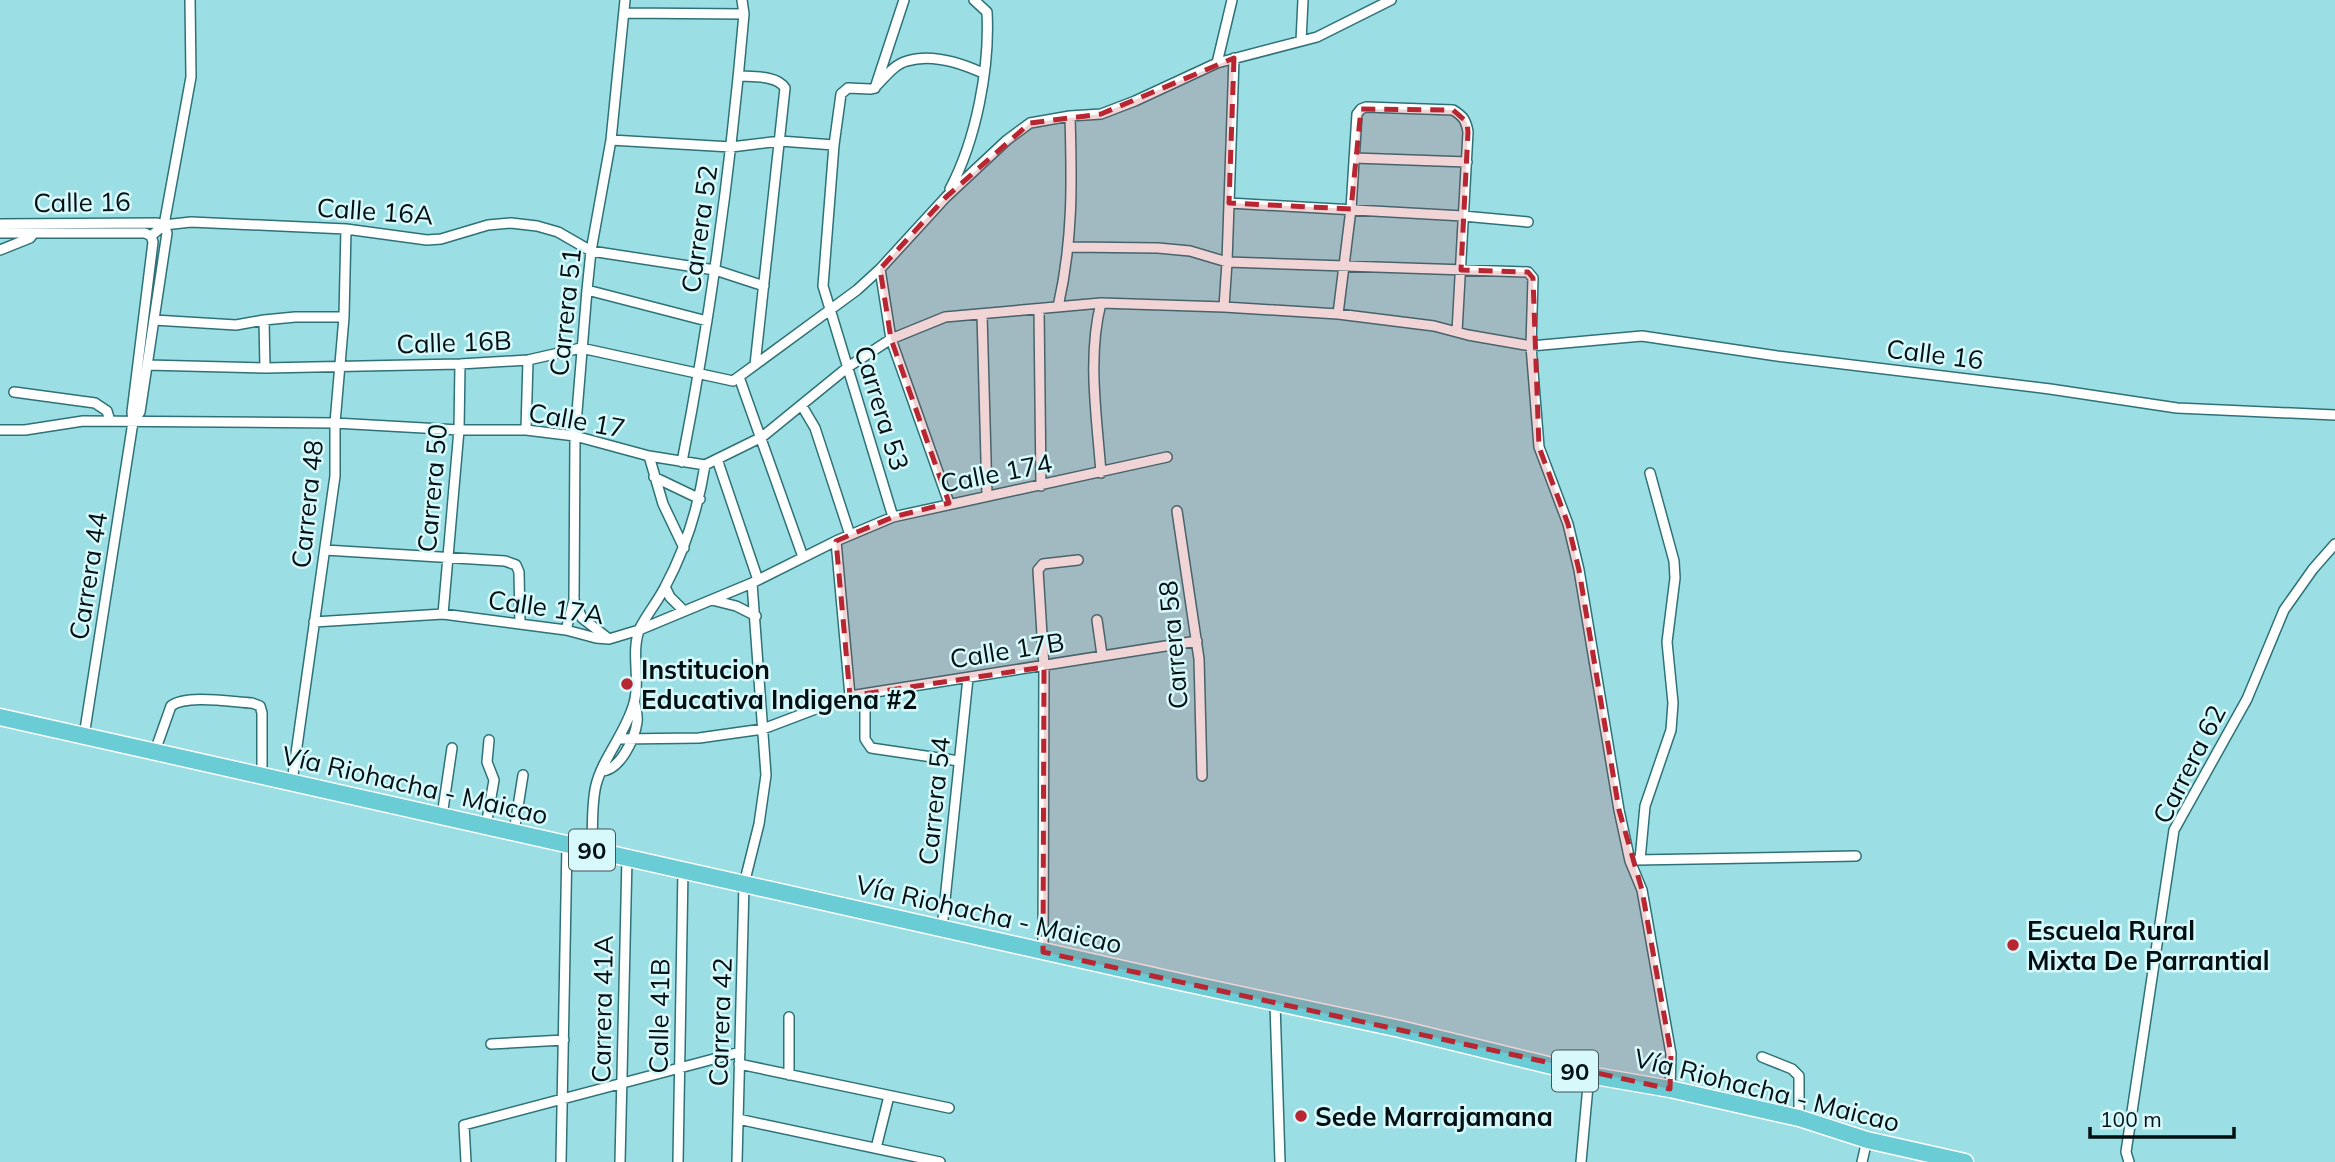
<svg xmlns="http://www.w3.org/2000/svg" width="2335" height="1162" viewBox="0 0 2335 1162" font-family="Mulish,sans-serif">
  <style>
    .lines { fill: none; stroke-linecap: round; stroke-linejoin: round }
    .minor-casing { stroke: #2e7278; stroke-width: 12 }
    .trunk-casing { stroke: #fff; stroke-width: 19 }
    .minor { stroke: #fff; stroke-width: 9 }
    .trunk { stroke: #6accd4; stroke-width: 16 }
    .marked { fill: #b72631; fill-opacity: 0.2; stroke: #b72631; stroke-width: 5; stroke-dasharray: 14 9; stroke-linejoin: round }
    .poi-dot { fill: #b72631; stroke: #d8f9fc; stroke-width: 2.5 }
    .labels { text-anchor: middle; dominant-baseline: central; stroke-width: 5; stroke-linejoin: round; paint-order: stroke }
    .shield { fill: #d8f9fc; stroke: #415558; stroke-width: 2 }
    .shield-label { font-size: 24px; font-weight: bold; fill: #000f11 }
    .street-label { font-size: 26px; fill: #000f11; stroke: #d8f9fc }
    .poi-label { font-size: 26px; font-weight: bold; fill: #000f11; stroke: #d8f9fc; text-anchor: start }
  </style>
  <rect width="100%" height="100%" fill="#9bdfe5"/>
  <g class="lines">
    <g class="minor-casing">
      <path id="minor" d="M624,13L744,14
        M1301,41L1303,0
        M1217,63L1232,0
        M738,76C753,77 777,75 785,88L755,365
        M877,85C886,76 895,64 907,61C932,53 961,63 983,73
        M611,140L731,147L780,141L834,145
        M1354,158L1467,162
        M950,189C976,140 990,68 987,12L974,0
        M1229,203L1463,216L1528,222
        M0,224L157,223L164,225
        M0,233H145L151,236
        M151,236L164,225L191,222L346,229L427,240L441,239L488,225L511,223L537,226L558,232L591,251L715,270L764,286
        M1069,247L1158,248L1190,251L1227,262L1528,272L1533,278L1531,346L1539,447L1568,524L1579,570L1619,810L1630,861L1642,890L1671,1054L1670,1089
        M0,250L30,238L34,233
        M880,269L891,339L949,503
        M587,290L707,321
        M1101,303C1087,357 1097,418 1101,473
        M1058,307C1073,241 1072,183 1070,116
        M1224,307L1227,262L1234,58
        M1039,309L1041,486
        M982,314L987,496
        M1338,314L1351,209L1357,114L1361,109L1366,107L1453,110C1463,116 1466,120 1468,132L1457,332
        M154,320L236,325L264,320L295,317H344
        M264,320L265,368
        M147,365L265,368L460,364L528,360L581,348L733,381L857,290L880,269L946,197L1007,140L1030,123L1070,116L1101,114L1135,101L1217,63L1317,37L1391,0
        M739,377L803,557
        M14,392L95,403L107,411L110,421
        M802,406L815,428L850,535
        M133,422L140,412L167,233L164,225L191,77L190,0
        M0,430H25L83,421L335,423L459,430H526L575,436L649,456L705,465L762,437L848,367L891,339L945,317L1101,303L1224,307L1338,314L1434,326L1468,335L1531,346L1642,336L1777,356L2050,389L2177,408L2335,415
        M526,430L528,360
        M649,456L663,504L684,548
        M717,459L758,580
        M682,462C711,314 731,165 744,14L742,0
        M654,477L700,499
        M1177,511L1199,659L1202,776
        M893,517L823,286L834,145L841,94L848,88L870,89L875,88L904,0
        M836,541L850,696
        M325,550L505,561L516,565L519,572L520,623
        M665,587L670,597L684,611
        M574,600L582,618L609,639
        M712,600L736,606L756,616
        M443,614L459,430L460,364
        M1097,620L1102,655
        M314,622L443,614L566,630L596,638L609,639L639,630L752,583L836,541L893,517L1167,457
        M566,630L574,600L575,436L587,290L591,251L611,140L625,0
        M865,694V739L871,748L959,761
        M84,736L133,422L132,412L153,242L151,236
        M620,739L699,738L763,729L850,696L1197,641
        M155,751L171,706C186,694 232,702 252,703L260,706L262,713V776
        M601,771C620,771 635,738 637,722C638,716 636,710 635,704
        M292,782L335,476V423L344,317L346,229
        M442,816L452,748
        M486,826L494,780L487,762L489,740
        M514,832L523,775
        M592,850C593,829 591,806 596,785C603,757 626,733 634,703C641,679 630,652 640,628C647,614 658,601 665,587C686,548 698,509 705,465
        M1636,860L1856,856
        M1640,860L1645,806L1671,730L1673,703L1667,642L1675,578L1674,561L1650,473
        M942,929L968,678
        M1043,952L1044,667L1038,570L1043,564L1078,560
        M1275,1003L1280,1162
        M789,1017V1075
        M491,1044L564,1040
        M1762,1057L1792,1069L1799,1076V1118
        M739,1064L949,1108
        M738,1119L940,1162
        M876,1148L889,1096
        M466,1162L464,1125L740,1052
        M561,1162L567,844
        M620,1162L627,858
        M678,1162L683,870
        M737,1162L744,884L759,824L766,775L752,583
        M1581,1162L1589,1075
        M1862,1162L1867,1140
        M2129,1162L2126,1152L2174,830L2247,699L2284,610L2313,569L2335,544"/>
    </g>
    <g class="trunk-casing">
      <path id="trunk" d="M0,717L1185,983L1400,1029L1589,1075L1670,1089L1799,1118L1867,1140L1965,1162"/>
    </g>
    <use href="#minor" class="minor"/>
    <use href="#trunk" class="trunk"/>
  </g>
  <path class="marked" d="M1234,58L1229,203L1351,209L1361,109L1453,110L1467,122L1468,132L1461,270L1528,272L1533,278L1539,447L1568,524L1579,570L1619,810L1642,890L1671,1054L1670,1089L1043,952L1044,667L850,696L836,541L893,517L949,503L891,339L880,269L946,197L1030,123L1101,114Z"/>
  <g class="poi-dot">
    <circle cx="627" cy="684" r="7"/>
    <circle cx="2013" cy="945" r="7"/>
    <circle cx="1301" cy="1116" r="7"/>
  </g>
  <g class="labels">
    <g class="shield">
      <rect x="569" y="829.5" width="46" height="41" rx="5"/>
      <rect x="1552" y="1050.5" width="46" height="41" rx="5"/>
    </g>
    <g class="shield-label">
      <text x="592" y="850">90</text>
      <text x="1575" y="1071">90</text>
    </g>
    <g class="street-label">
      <text transform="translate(82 202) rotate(-1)">Calle 16</text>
      <text transform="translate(375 211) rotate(4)">Calle 16A</text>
      <text transform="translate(699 229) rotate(-82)">Carrera 52</text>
      <text transform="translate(565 312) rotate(-84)">Carrera 51</text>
      <text transform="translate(454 342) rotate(-2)">Calle 16B</text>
      <text transform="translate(1935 354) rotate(7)">Calle 16</text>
      <text transform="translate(882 408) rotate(73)">Carrera 53</text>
      <text transform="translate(577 420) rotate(10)">Calle 17</text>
      <text transform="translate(996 473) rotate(-11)">Calle 174</text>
      <text transform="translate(432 488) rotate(-85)">Carrera 50</text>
      <text transform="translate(307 504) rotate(-84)">Carrera 48</text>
      <text transform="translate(88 576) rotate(-81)">Carrera 44</text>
      <text transform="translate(546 607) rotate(8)">Calle 17A</text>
      <text transform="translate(1173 645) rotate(-95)">Carrera 58</text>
      <text transform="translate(1007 650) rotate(-9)">Calle 17B</text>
      <text transform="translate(2189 764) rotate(-63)">Carrera 62</text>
      <text transform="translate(415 785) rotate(13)">Vía Riohacha - Maicao</text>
      <text transform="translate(934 801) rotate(-84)">Carrera 54</text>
      <text transform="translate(989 914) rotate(13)">Vía Riohacha - Maicao</text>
      <text transform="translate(602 1009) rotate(-89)">Carrera 41A</text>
      <text transform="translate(659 1016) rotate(-89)">Calle 41B</text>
      <text transform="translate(720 1022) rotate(-88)">Carrera 42</text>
      <text transform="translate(1767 1090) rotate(14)">Vía Riohacha - Maicao</text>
    </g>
    <g class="poi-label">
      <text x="641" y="669">Institucion<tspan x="641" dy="30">Educativa Indigena #2</tspan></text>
      <text x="2027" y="930">Escuela Rural<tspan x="2027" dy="30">Mixta De Parrantial</tspan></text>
      <text x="1315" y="1116">Sede Marrajamana</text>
    </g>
  </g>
  <path d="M2090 1127v10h144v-10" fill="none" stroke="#000f11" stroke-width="3.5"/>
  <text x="2100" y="1127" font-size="21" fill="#000f11" stroke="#d8f9fc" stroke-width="5" paint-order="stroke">100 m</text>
</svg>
